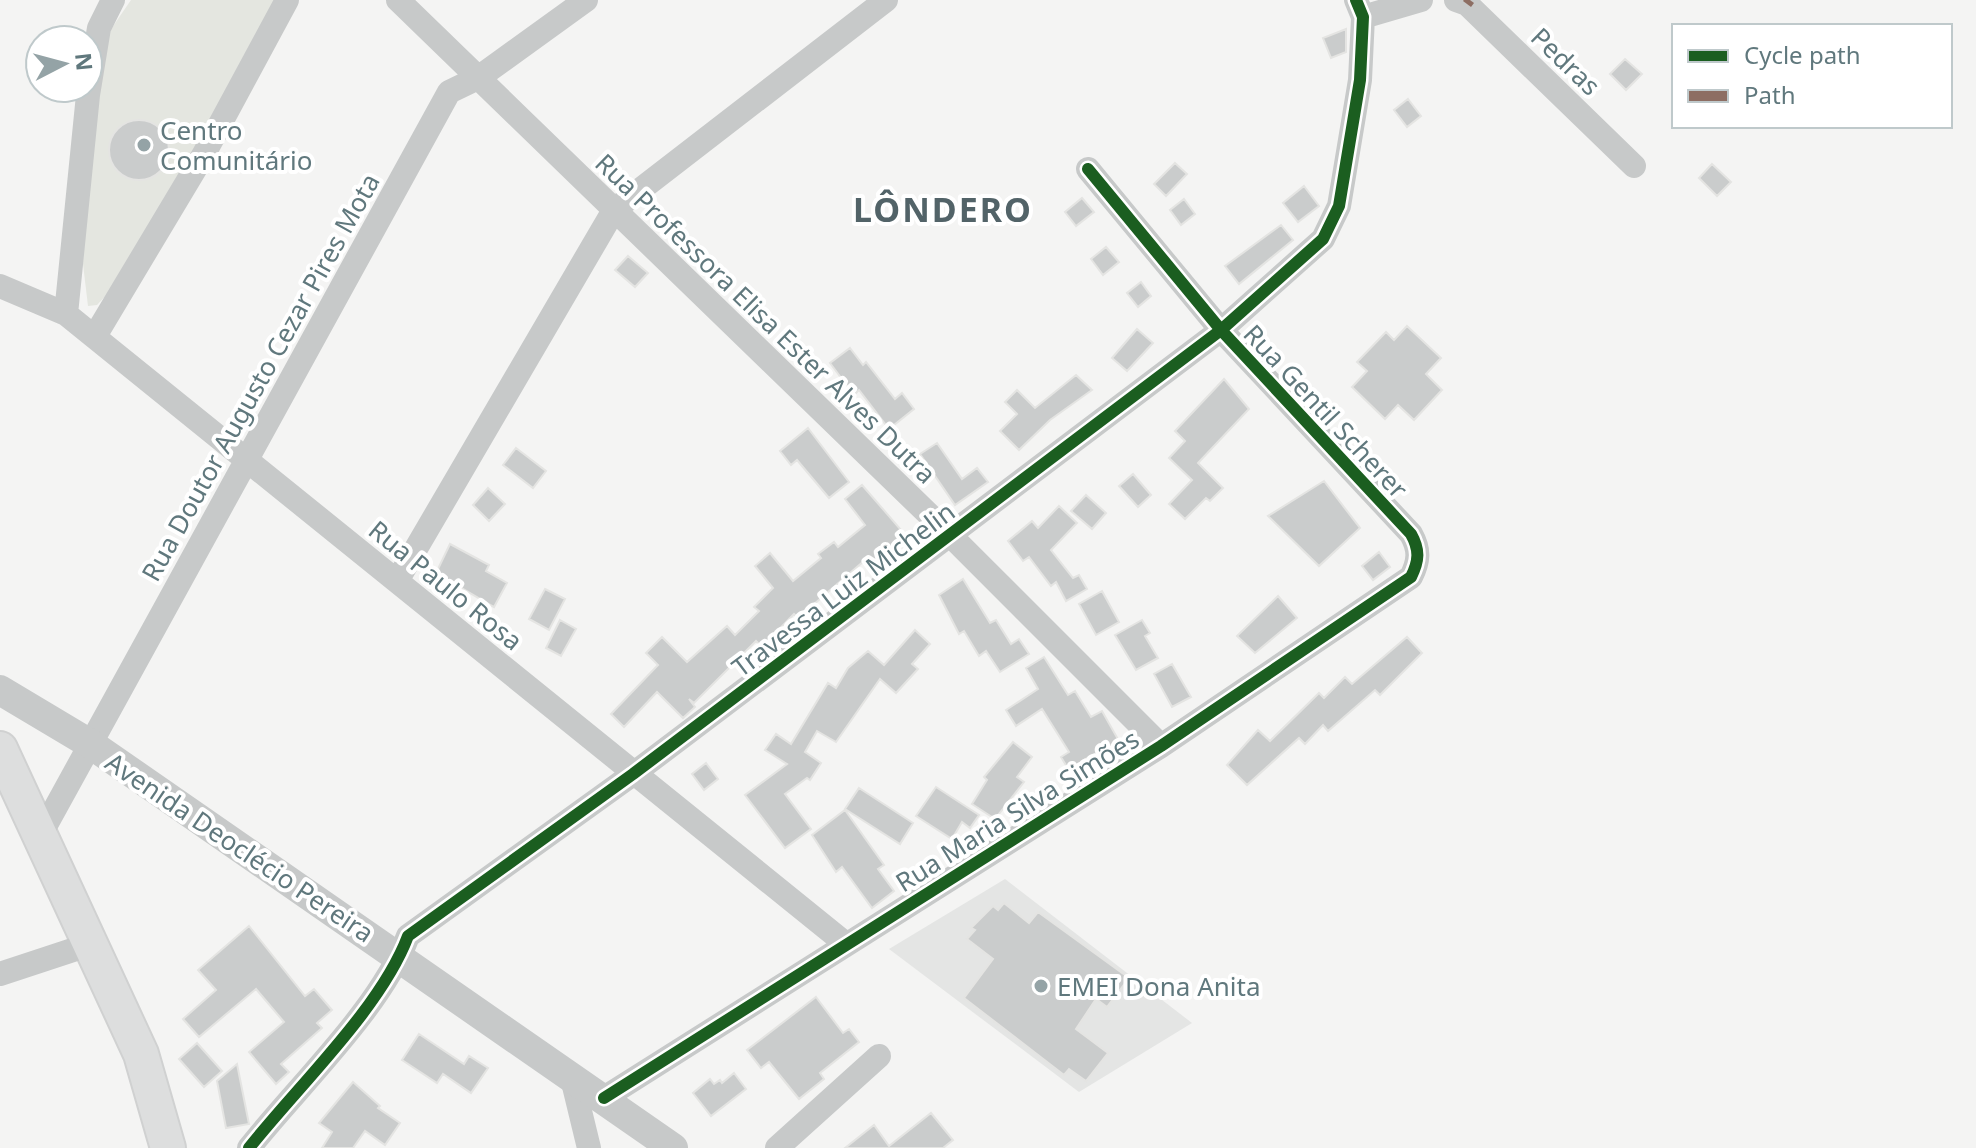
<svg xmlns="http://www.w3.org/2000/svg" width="1976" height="1148" viewBox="0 0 1976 1148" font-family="'Noto Sans',sans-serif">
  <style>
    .built { fill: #e4e5e4 }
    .green { fill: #e4e6e0 }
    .building { fill: #cacccc; stroke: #e4e4e2; stroke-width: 2 }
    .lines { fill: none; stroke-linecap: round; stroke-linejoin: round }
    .secondary-casing { stroke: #d0d1d1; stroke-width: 38 }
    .minor { stroke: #c7c9c9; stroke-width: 24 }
    .tertiary { stroke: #c7c9c9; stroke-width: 30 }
    .secondary { stroke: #dddede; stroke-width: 34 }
    .quiet { stroke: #8d6e63; stroke-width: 10; stroke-dasharray: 20 10; stroke-linecap: butt }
    .cycleway-casing { stroke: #fff; stroke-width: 17 }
    .cycleway { stroke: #1b5e20; stroke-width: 12 }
    .poi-dot { fill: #94a3a6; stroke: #fff; stroke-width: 3 }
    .labels { text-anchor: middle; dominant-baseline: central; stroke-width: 8; stroke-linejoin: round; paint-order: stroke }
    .street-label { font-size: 26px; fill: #60787d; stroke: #fff }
    .poi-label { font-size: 26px; fill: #60787d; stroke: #fff; text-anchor: start }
    .district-label { font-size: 34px; font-weight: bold; letter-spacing: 2px; fill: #526368; stroke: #fff }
  </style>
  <rect width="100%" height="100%" fill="#f4f4f3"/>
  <path class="built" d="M1005,879L1192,1023L1079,1092L889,949Z"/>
  <path class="green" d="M131,0H276L198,150L115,286L97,305L88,306L83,264L88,137L107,35Z"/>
  <path class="building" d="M1346,29V52L1331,58L1323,38Z
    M1625,59L1642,74L1626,90L1610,74Z
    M1408,99L1421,116L1407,127L1394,110Z
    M109 150a30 30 0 1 1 60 0a30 30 0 1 1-60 0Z
    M1175,163L1187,174L1166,196L1154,184Z
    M1712,164L1731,182L1717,196L1699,178Z
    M1304,186L1319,206L1298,222L1283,203Z
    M1082,198L1094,212L1076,226L1065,212Z
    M1184,199L1195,214L1181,225L1170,210Z
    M1281,225L1293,240L1239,284L1225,266Z
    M1106,247L1119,262L1103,275L1091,259Z
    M628,256L648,273L635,287L615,270Z
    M1141,282L1151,296L1138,307L1127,293Z
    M1407,326L1441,358L1426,374L1442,390L1414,420L1398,405L1385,419L1352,387L1367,371L1357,362L1386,332L1394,340Z
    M1137,329L1153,343L1127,371L1112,358Z
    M850,348L863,365L866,362L895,399L902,393L914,409L889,429L859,390L854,395L830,363Z
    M1076,375L1092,390L1050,420L1019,450L1000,431L1017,414L1005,402L1017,390L1035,408Z
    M1224,379L1249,409L1198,463L1223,488L1210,501L1206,498L1185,519L1169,504L1192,480L1169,458L1185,441L1175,431Z
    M808,428L849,482L829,498L797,460L791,465L780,451Z
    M937,443L962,479L977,468L988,482L955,505L920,454Z
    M516,448L546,471L533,488L503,465Z
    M1133,474L1151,495L1138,507L1119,486Z
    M1324,481L1360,528L1319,566L1268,516Z
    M862,485L908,538L869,567L864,561L798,618L794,614L762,647L756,641L694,703L689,699L695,707L683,718L657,692L624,727L611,714L658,665L646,653L662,637L687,662L727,626L735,635L759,611L754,607L773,588L755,566L770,553L793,581L821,558L818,554L834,542L838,547L865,525L845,499Z
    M488,488L505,504L489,521L473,505Z
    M1086,495L1106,513L1092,529L1071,511Z
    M1059,506L1077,523L1051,550L1073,578L1079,575L1087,589L1066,601L1056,582L1051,586L1029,557L1023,561L1008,541L1032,521L1038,528Z
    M450,544L489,565L486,571L507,583L494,607L436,573Z
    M1379,552L1390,567L1373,580L1362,566Z
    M963,579L990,623L996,620L1011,644L1019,639L1029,654L1000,672L986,651L979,656L964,631L959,634L939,595Z
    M545,589L565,599L549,630L529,619Z
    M1102,591L1119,622L1096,635L1079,604Z
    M1278,596L1297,618L1255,653L1237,636Z
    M560,620L576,629L561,656L546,648Z
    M1142,620L1150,633L1145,636L1158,658L1136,670L1115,635Z
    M915,630L930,644L912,664L918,669L896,693L880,679L836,742L817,731L805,752L821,763L810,780L807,778L785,794L811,829L785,848L745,795L787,764L765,750L776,734L791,744L828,683L836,688L848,668L868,651L884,665Z
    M1407,637L1422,653L1380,695L1375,690L1328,731L1323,725L1305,744L1299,738L1247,785L1227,765L1258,730L1270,741L1319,693L1324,698L1345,677L1352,684Z
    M1044,657L1068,695L1075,691L1091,717L1102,711L1119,741L1084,760L1087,765L1072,775L1061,757L1069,752L1042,709L1016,726L1006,710L1038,689L1026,668Z
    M1172,664L1191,697L1172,707L1154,674Z
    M1013,742L1032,757L1017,777L1024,782L995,819L972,804L987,780L984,777Z
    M706,763L718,779L704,790L692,774Z
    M936,787L979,815L970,828L962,822L952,839L916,816Z
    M859,788L913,823L900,844L845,809Z
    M845,810L884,865L878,869L894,891L872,908L842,867L836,872L812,835Z
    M1004,903L1029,923L1038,912L1129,978L1107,1007L1096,999L1076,1029L1108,1053L1086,1081L1069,1069L1064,1075L964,998L993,959L967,939L975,930L971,928L993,906L998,910Z
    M249,926L305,996L314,989L332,1010L317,1023L322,1028L281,1064L289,1072L276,1084L249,1052L284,1022L256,989L199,1037L183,1019L216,990L198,970Z
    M816,997L843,1033L849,1029L859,1042L820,1073L824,1079L799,1099L769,1062L761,1068L747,1050Z
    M419,1034L464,1064L469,1056L488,1068L471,1093L443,1074L437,1083L402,1060Z
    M197,1043L222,1071L204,1087L179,1059Z
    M237,1064L249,1124L226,1128L217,1081Z
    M734,1073L746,1089L711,1116L693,1093L710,1079L714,1084L720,1080L722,1083Z
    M353,1082L380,1106L378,1108L400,1123L385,1145L365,1131L353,1148H322L332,1132L319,1123Z
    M931,1113L953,1140L943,1148H845L874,1125L889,1146Z"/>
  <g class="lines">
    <g class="secondary-casing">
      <path id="secondary" d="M0,749L141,1054L168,1148"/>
    </g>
    <path class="minor" d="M398,0L950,535L1161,746
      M1456,0L1467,4L1634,166
      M1363,17L1421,0
      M0,286L66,314L846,944
      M66,314L88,95L99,28L113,0
      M95,336L204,154L287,0
      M397,581L614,210L886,0
      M41,834L449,92L478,78L586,0
      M0,974L91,944
      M572,1078L589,1148
      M604,1098L1161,746L1411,577C1419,561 1420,550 1411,534L1221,330L1088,169
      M249,1148C298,1086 381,1008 408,936L633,774L1221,330L1323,239L1339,206L1360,80L1363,17L1356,0
      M777,1148L879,1056"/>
    <path class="tertiary" d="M0,690L92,745L673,1148"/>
    <use href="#secondary" class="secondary"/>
    <path class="quiet" d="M1467,4L1470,0"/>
    <g class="cycleway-casing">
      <path id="cycleway" d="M604,1098L1161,746L1411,577C1419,561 1420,550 1411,534L1221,330L1088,169
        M249,1148C298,1086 381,1008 408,936L633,774L1221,330L1323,239L1339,206L1360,80L1363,17L1356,0"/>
    </g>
    <use href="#cycleway" class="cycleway"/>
  </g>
  <g class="poi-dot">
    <circle cx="144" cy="145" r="8"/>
    <circle cx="1041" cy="986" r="8"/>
  </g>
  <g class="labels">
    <g class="street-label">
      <text transform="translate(1566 61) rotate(44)">Pedras</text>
      <text transform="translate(766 318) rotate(44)">Rua Professora Elisa Ester Alves Dutra</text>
      <text transform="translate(260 377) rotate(-61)">Rua Doutor Augusto Cezar Pires Mota</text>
      <text transform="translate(1326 411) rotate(47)">Rua Gentil Scherer</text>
      <text transform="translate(446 585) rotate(39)">Rua Paulo Rosa</text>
      <text transform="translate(843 589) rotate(-37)">Travessa Luiz Michelin</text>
      <text transform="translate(1017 810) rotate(-32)">Rua Maria Silva Simões</text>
      <text transform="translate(240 847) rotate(34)">Avenida Deoclécio Pereira</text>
    </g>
    <g class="poi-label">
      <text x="160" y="130">Centro<tspan x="160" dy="30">Comunitário</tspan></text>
      <text x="1057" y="986">EMEI Dona Anita</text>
    </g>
    <g class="district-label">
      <text x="943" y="209">LÔNDERO</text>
    </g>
  </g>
  <rect x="1672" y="24" width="280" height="104" fill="#ffffff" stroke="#bfc9cb" stroke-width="2"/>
  <rect x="1688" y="50" width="40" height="12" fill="#1b5e20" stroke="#bfc9cb" stroke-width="2"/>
  <text x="1744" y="64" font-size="24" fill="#60787d">Cycle path</text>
  <rect x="1688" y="90" width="40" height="12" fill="#8d6e63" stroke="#bfc9cb" stroke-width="2"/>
  <text x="1744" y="104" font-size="24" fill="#60787d">Path</text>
  <g transform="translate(64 64) rotate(84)"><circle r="38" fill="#ffffff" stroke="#bfc9cb" stroke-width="2"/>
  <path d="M0-6L14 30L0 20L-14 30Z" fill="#94a3a6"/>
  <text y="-12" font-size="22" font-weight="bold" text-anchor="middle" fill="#60787d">N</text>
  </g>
</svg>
